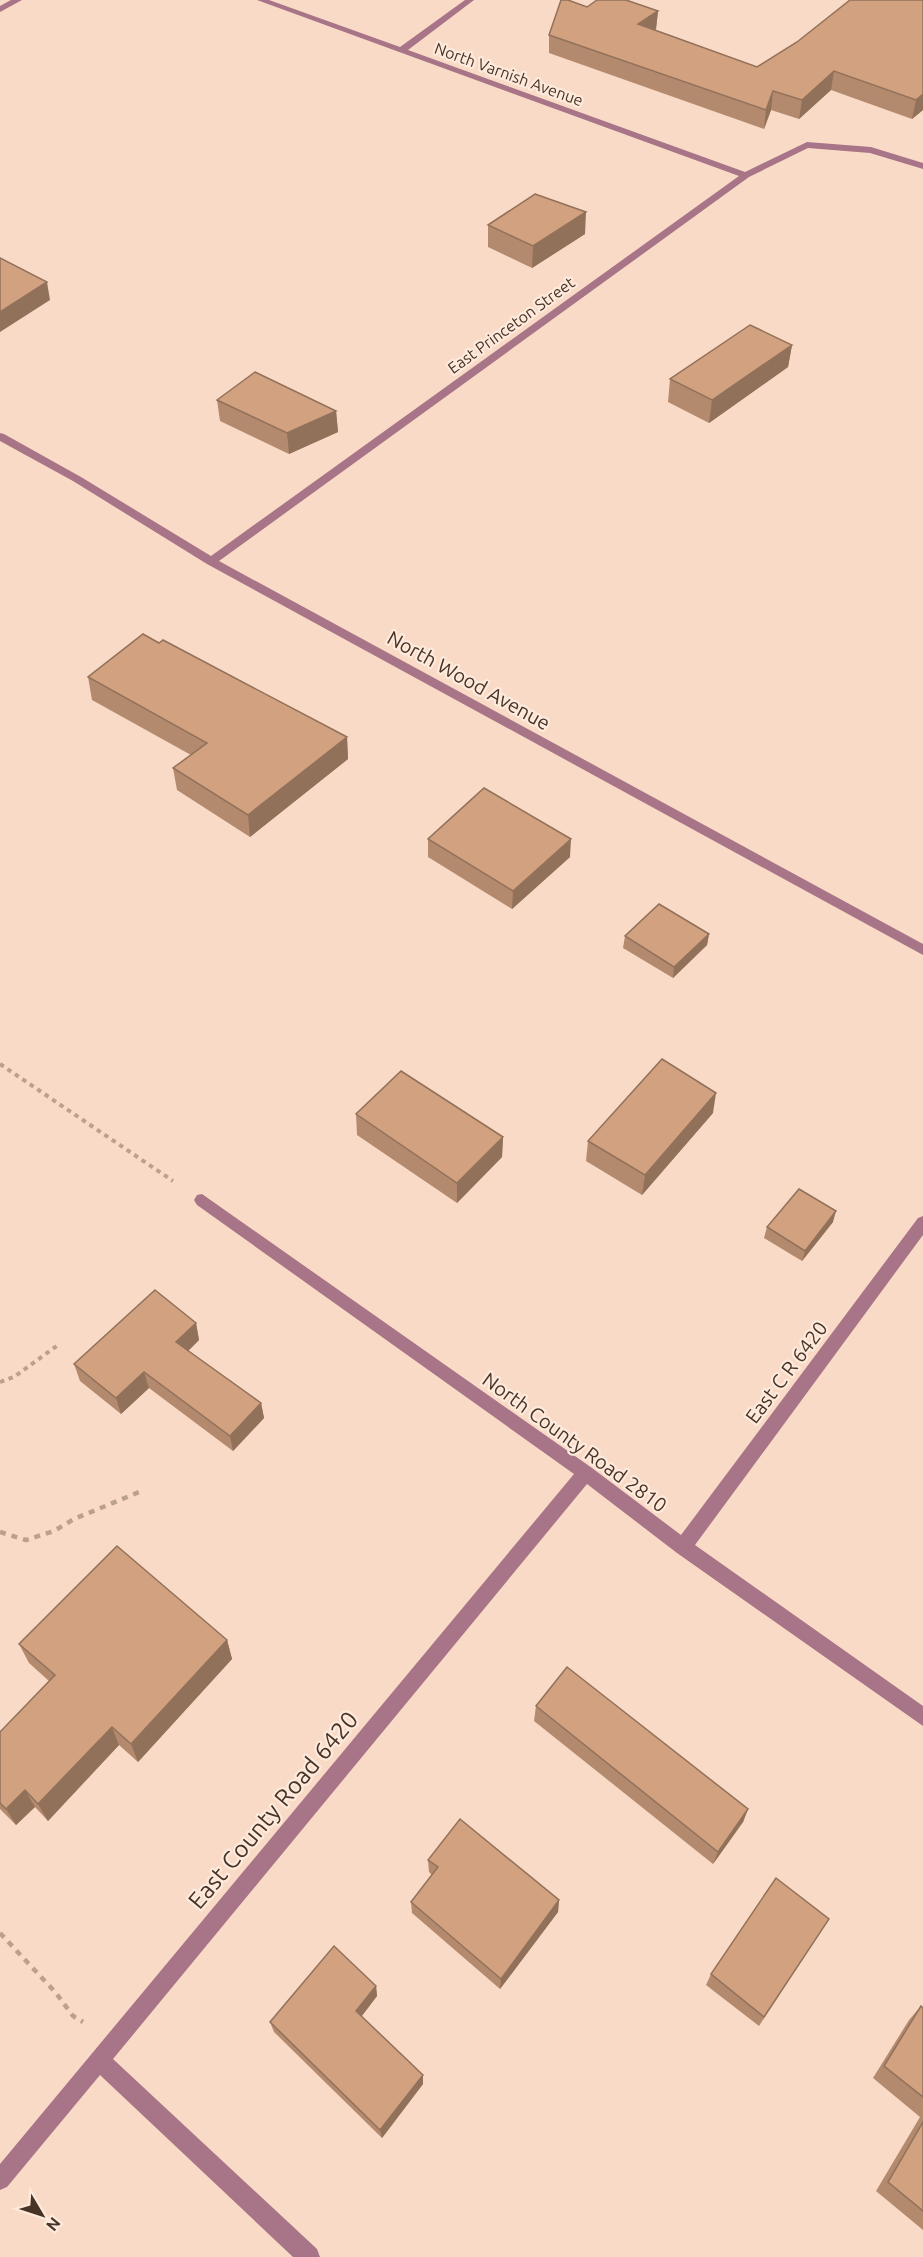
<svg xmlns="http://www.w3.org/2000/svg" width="923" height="2257" viewBox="0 0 923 2257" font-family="Ubuntu,sans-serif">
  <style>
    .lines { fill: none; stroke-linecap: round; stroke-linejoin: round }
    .path-far1 { stroke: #bba08e; stroke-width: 4; stroke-dasharray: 4.5 4.5; stroke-linecap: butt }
    .path { stroke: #bba08e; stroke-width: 4.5; stroke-dasharray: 6 6; stroke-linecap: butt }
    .minor { fill: #a77587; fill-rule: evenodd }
    .wall { fill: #b48a6e }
    .shaded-wall { fill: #92715a }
    .building { fill: #d1a180; stroke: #92715a; stroke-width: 1.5 }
    .labels { text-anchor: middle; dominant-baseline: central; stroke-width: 4.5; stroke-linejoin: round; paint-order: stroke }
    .far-street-label { font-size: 16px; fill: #483426; stroke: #feeadc }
    .street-label { font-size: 20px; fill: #483426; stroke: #feeadc }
    .near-street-label { font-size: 24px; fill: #483426; stroke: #feeadc }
  </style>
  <rect width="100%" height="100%" fill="#f9dac6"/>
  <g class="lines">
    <path class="path-far1" d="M0,1064L173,1181
      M0,1382L14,1377L58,1345"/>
    <path class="path" d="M0,1532L26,1540L54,1531L74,1519L144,1490
      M0,1933L56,1993L73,2016L83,2022"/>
    <path class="minor" d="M11,0H22L0,12V6Z
      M257,0H269L400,47L465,0H474L408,50L745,172L807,142L871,147L923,163V169L870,153L808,148L749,177L219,561L923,944V955L207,564L73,481L0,441V433L4,434L81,477L211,556L739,176Z
      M202,1194L592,1468L681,1535L918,1218L923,1216V1235L695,1545L923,1706V1726L677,1553L587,1484L113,2059L317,2249L320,2257H293L100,2075L7,2187L0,2190V2164L574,1474L197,1205L194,1200L197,1195Z"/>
  </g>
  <path class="wall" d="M850,0L923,110L912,119L831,90L799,119L771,110L764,129L549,53V35L587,7L658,11L656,29L655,30L757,67L797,42Z
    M488,225L585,234L532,268L488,247Z
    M792,345L788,367L709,423L668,402L670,379Z
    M217,400L336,411L338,432L289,454L220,421Z
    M159,643L347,737L348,759L250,837L177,790L173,768L191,755L92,700L88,677Z
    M428,839L570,857L512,909L428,857Z
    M709,934L707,945L673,978L623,948L625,936Z
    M713,1113L642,1195L586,1161L588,1141Z
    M356,1114L503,1137L502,1157L457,1203L357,1135Z
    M833,1222L802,1261L764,1238L767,1227Z
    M196,1323L199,1340L188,1351L261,1403L264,1418L233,1451L149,1388L121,1414L80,1381L74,1364Z
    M227,1640L232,1659L138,1762L119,1745L48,1821L35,1807L16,1825L0,1809V1732L49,1681L29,1663L19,1644Z
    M536,1706L748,1809L743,1822L713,1864L534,1721Z
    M428,1860L559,1900L558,1912L500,1989L412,1913L411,1902L432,1875L429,1872Z
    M829,1919L759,2026L706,1985L711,1974Z
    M376,1986L377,1996L361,2017L423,2075V2084L382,2138L274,2032L270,2022Z
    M921,2006L923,2008V2230L876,2191L920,2117L873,2078L909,2020Z"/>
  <path class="shaded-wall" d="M658,11L656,29L637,42L638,24Z
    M834,71L831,90L799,119L802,100Z
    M773,91L771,110L764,129L766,110Z
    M923,94V110L912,119L916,100Z
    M586,212L585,234L532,268L533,246Z
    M47,282L50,300L0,332V312Z
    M792,345L788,367L709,423L712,400Z
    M336,411L338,432L289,454L287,433Z
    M347,737L348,759L250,837L248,815Z
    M571,839L570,857L512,909L513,891Z
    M709,934L707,945L673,978L674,967Z
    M716,1093L713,1113L642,1195L645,1175Z
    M503,1137L502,1157L457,1203V1183Z
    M836,1211L833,1222L802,1261L805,1251Z
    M196,1323L199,1340L180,1359L176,1342Z
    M144,1372L149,1388L121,1414L116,1398Z
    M261,1403L264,1418L233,1451L230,1436Z
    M227,1640L232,1659L138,1762L131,1744Z
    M112,1727L119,1745L48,1821L38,1804Z
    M25,1790L35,1807L16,1825L6,1809Z
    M748,1809L743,1822L713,1864L718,1852Z
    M559,1900L558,1912L500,1989L501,1979Z
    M376,1986L377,1996L358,2021L356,2011Z
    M423,2075V2084L382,2138L380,2130Z"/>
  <path class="building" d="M561,0H568L587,7L597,0H626L658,11L638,24L757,67L797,42L850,0H923V94L916,100L834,71L802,100L773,91L766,110L549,35Z
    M535,194L586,212L533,246L488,225Z
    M0,258L47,282L0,312Z
    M750,325L792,345L712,400L670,379Z
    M255,372L336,411L287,433L217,400Z
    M143,634L159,643L163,640L347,737L248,815L173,768L207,743L88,677Z
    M484,788L571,839L513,891L428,839Z
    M659,904L709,934L674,967L625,936Z
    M662,1059L716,1093L645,1175L588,1141Z
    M401,1071L503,1137L457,1183L356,1114Z
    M799,1189L836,1211L805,1251L767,1227Z
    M155,1290L196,1323L176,1342L261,1403L230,1436L144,1372L116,1398L74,1364Z
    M117,1546L227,1640L131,1744L112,1727L38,1804L25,1790L6,1809L0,1803V1732L55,1675L19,1644Z
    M567,1667L748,1809L718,1852L536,1706Z
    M460,1819L559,1900L501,1979L411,1902L438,1867L428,1860Z
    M776,1878L829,1919L764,2017L711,1974Z
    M334,1946L376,1986L356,2011L423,2075L380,2130L270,2022Z
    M921,2006L923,2008V2097L884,2066Z
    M923,2122V2211L888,2182Z"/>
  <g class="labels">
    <g class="far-street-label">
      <text transform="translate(509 74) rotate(20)">North Varnish Avenue</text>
      <text transform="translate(511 325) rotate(-36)">East Princeton Street</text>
    </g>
    <g class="street-label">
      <text transform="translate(469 680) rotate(29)">North Wood Avenue</text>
      <text transform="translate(786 1372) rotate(-53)">East C R 6420</text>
      <text transform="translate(575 1442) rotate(36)">North County Road 2810</text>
    </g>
    <g class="near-street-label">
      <text transform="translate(273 1810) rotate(-50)">East County Road 6420</text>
    </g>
  </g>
  <g transform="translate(42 2215) rotate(129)" stroke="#feeadc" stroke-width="4.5" paint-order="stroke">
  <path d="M0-4.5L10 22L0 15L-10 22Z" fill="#483426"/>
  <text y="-9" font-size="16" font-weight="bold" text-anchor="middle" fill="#483426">N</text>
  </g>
</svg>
